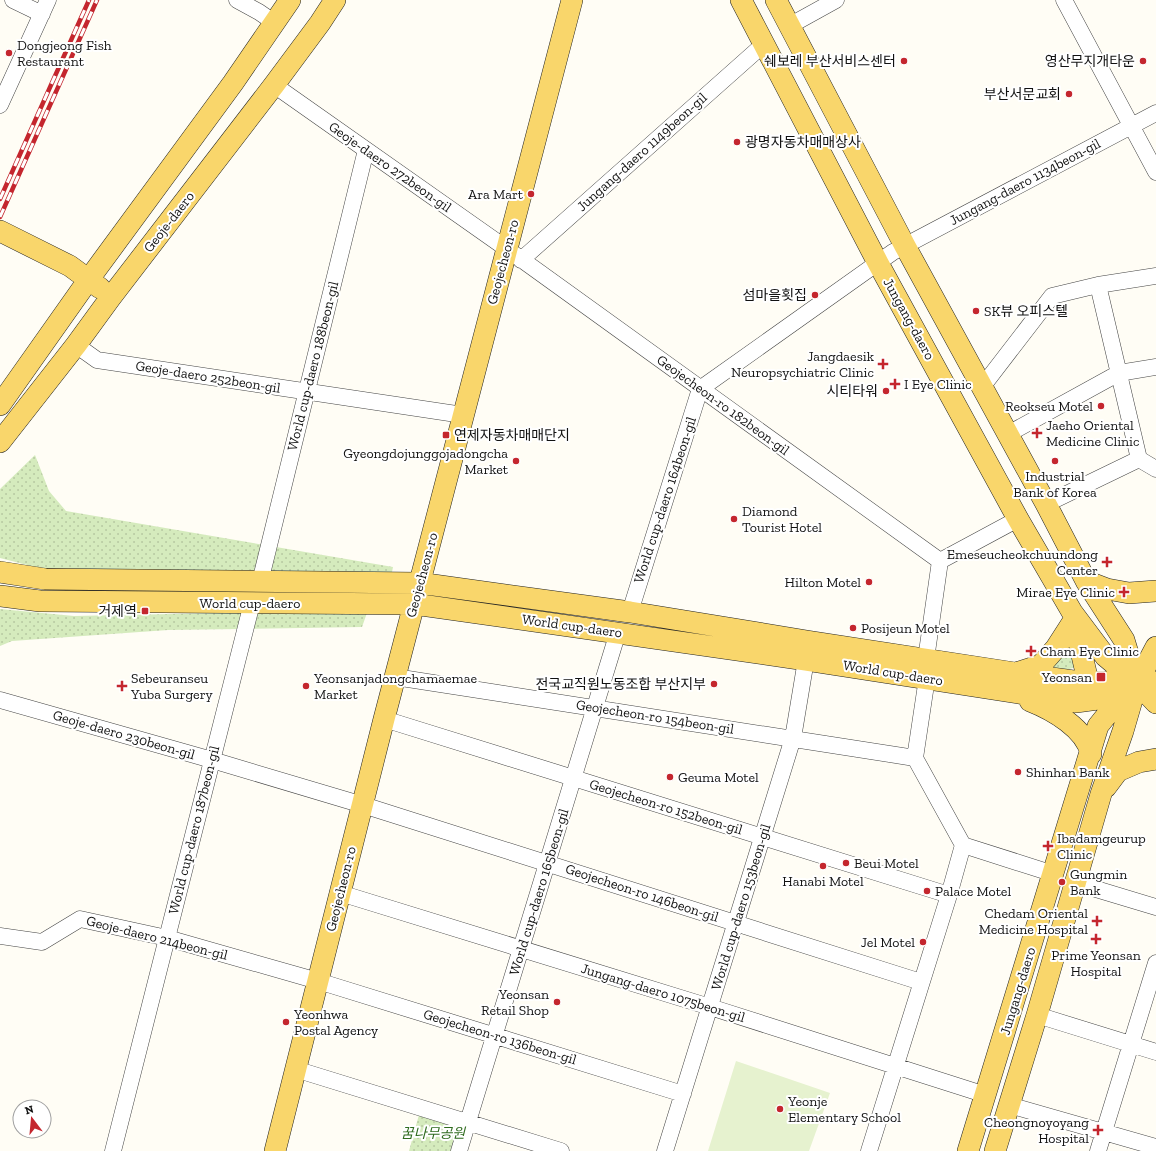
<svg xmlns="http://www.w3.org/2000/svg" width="1156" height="1151" viewBox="0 0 1156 1151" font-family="'Zilla Slab','Noto Sans KR',serif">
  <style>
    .grass { fill: url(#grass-dots) }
    .pitch { fill: #e6f2cf }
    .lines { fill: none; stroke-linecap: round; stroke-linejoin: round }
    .minor-casing { stroke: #444; stroke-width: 17 }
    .major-casing { stroke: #222; stroke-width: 22 }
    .minor { stroke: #fff; stroke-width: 16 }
    .major { stroke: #f9d66b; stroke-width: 21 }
    .rail-casing { stroke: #c4262e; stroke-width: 4.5 }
    .rail { stroke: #fff; stroke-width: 3; stroke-dasharray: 9; stroke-linecap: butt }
    .poi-dot { fill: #c4262e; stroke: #fff; stroke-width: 1.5 }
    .labels { text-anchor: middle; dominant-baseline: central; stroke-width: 4; stroke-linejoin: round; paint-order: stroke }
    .poi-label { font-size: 14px; fill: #111; stroke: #fff; text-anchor: start }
    .street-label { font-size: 14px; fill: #111; stroke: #fff }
    .park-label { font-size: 14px; font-style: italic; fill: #2f6b1f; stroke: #fff }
  </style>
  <defs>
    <pattern id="grass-dots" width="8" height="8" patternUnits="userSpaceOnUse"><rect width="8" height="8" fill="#d5ebbd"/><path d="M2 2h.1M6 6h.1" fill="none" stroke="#b6c8a1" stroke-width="1.8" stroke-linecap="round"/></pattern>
  </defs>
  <rect width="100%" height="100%" fill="#fffdf5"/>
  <path class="grass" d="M35,455L49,491L66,511L393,567L392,572L235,573L74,571L35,567L0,558V489Z
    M0,609L74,616L368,610L362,627L168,630L12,641L0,646Z
    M1067,640L1077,667L1065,670H1050Z
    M420,1111L462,1124L454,1151H409Z"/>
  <path class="pitch" d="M736,1061L830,1093L809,1151H708Z"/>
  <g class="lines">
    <g class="minor-casing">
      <path id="minor" d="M13,0L42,14
        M237,0L259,12L275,23
        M1064,0L1156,172
        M789,26L836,0
        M274,85L507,249L940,561
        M0,105L48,0
        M521,260L764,44
        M1098,285L1139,459
        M76,345L97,360L463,415
        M982,387L1052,296L1098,285L1156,276
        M1008,434L1119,373L1156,367
        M1139,459L1156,469
        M1046,504L1139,459
        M260,582L366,150
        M630,612L700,389L893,252L1156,113
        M926,659L940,561L1018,519
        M395,677L915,758
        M0,700L212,760L363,805L921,982
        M384,719L949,895
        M963,845L1054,874
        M1076,883L1156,907
        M340,893L710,1007L986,1095
        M0,936L42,942L80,919L167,938L318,981L683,1094
        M1037,1015L1156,1052
        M295,1069L561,1151
        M1009,1105L1156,1147
        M113,1151L252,603
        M459,1151L618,632
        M665,1151L793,738L806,660
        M869,1151L949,895L963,845L915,758L927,678
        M1098,1151L1156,963"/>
    </g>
    <g class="major-casing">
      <path id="major" d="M741,0L878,263L1018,519L1072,612L1105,656L1137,683L1156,703
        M776,0L905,246L1046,504L1086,581L1124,640L1137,683L1123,731L1101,794L1037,1015L995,1151
        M0,231L70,266L100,288
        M0,405L89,279L233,83L290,0
        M0,442L76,345L111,297L274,85L320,23L335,0
        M0,572L45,579L419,583L630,612L807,641L1015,673L1081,682H1156
        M1086,581L1107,589L1129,593L1156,591
        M0,596L40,601L414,604L806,660L1076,702L1098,699L1129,686
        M1074,621L1091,694
        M1019,672L1041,665L1056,648L1074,620
        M1030,701C1053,710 1086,729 1091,754
        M1106,787L1118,771L1139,762L1156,759
        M275,1151L384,719L572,0
        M968,1151L1098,726L1114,706L1137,683L1156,647"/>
    </g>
    <use href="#minor" class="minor"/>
    <use href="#major" class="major"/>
    <g class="rail-casing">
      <path id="rail" d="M0,199L89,0
        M0,217L97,0"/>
    </g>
    <use href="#rail" class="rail"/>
  </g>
  <g class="poi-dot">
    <circle cx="9" cy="53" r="4"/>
    <circle cx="904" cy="61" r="4"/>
    <circle cx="1143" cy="61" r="4"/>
    <circle cx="1069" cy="94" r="4"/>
    <circle cx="737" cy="142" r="4"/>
    <circle cx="531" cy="194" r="4"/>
    <circle cx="815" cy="295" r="4"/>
    <circle cx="976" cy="311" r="4"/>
    <path d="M881 358h4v4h4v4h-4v4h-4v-4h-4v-4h4z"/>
    <path d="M893 378h4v4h4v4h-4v4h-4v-4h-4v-4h4z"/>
    <circle cx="886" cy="391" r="4"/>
    <circle cx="1101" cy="406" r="4"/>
    <path d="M1035 427h4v4h4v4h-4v4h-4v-4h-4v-4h4z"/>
    <rect x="442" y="431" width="8" height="8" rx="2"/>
    <circle cx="516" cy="461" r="4"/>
    <circle cx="1055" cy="461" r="4"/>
    <circle cx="734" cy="519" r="4"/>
    <path d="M1105 556h4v4h4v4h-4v4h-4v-4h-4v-4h4z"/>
    <circle cx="869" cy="582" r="4"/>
    <path d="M1122 586h4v4h4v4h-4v4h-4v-4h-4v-4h4z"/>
    <rect x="141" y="607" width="8" height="8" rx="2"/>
    <circle cx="853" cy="628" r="4"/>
    <path d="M1029 645h4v4h4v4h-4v4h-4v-4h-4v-4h4z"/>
    <rect x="1096" y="672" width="10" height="10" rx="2"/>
    <circle cx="714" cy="684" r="4"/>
    <path d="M120 680h4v4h4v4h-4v4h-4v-4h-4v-4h4z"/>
    <circle cx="306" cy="686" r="4"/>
    <circle cx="1018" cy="772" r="4"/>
    <circle cx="670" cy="777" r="4"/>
    <path d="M1046 840h4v4h4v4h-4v4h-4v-4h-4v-4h4z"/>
    <circle cx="846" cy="863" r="4"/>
    <circle cx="823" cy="866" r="4"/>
    <circle cx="1062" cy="882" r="4"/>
    <circle cx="927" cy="891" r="4"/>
    <path d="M1095 915h4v4h4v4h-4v4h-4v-4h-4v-4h4z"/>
    <path d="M1094 933h4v4h4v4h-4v4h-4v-4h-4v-4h4z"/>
    <circle cx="923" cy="942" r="4"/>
    <circle cx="557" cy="1002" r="4"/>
    <circle cx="286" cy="1022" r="4"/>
    <circle cx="780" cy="1109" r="4"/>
    <path d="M1096 1124h4v4h4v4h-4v4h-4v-4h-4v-4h4z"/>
  </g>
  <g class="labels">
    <g class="poi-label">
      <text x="17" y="45">Dongjeong Fish<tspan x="17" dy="16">Restaurant</tspan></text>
      <text x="896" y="61" text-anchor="end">쉐보레 부산서비스센터</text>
      <text x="1135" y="61" text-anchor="end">영산무지개타운</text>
      <text x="1061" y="94" text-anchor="end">부산서문교회</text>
      <text x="745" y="142">광명자동차매매상사</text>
      <text x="523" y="194" text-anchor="end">Ara Mart</text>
      <text x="807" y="295" text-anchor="end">섬마을횟집</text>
      <text x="984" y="311">SK뷰 오피스텔</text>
      <text x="874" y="356" text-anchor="end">Jangdaesik<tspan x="874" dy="16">Neuropsychiatric Clinic</tspan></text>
      <text x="904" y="384">I Eye Clinic</text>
      <text x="878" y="391" text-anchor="end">시티타워</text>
      <text x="1093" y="406" text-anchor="end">Reokseu Motel</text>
      <text x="1046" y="425">Jaeho Oriental<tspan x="1046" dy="16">Medicine Clinic</tspan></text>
      <text x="454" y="435">연제자동차매매단지</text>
      <text x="508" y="453" text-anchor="end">Gyeongdojunggojadongcha<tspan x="508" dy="16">Market</tspan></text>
      <text x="1055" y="476" text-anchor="middle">Industrial<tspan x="1055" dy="16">Bank of Korea</tspan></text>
      <text x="742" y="511">Diamond<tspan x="742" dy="16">Tourist Hotel</tspan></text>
      <text x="1098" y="554" text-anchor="end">Emeseucheokchuundong<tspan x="1098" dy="16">Center</tspan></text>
      <text x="861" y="582" text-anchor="end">Hilton Motel</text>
      <text x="1115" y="592" text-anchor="end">Mirae Eye Clinic</text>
      <text x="137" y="611" text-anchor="end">거제역</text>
      <text x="861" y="628">Posijeun Motel</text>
      <text x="1040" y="651">Cham Eye Clinic</text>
      <text x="1092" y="677" text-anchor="end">Yeonsan</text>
      <text x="131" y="678">Sebeuranseu<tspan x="131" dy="16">Yuba Surgery</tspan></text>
      <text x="314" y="678">Yeonsanjadongchamaemae<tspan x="314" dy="16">Market</tspan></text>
      <text x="706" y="684" text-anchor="end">전국교직원노동조합 부산지부</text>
      <text x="1026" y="772">Shinhan Bank</text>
      <text x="678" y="777">Geuma Motel</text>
      <text x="1057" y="838">Ibadamgeurup<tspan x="1057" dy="16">Clinic</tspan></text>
      <text x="854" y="863">Beui Motel</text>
      <text x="1070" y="874">Gungmin<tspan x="1070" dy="16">Bank</tspan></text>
      <text x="823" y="881" text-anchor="middle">Hanabi Motel</text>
      <text x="935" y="891">Palace Motel</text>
      <text x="1088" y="913" text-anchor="end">Chedam Oriental<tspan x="1088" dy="16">Medicine Hospital</tspan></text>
      <text x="915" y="942" text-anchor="end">Jel Motel</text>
      <text x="1096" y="955" text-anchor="middle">Prime Yeonsan<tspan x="1096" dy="16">Hospital</tspan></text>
      <text x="549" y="994" text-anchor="end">Yeonsan<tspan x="549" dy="16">Retail Shop</tspan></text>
      <text x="294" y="1014">Yeonhwa<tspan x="294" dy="16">Postal Agency</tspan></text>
      <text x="788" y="1101">Yeonje<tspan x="788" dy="16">Elementary School</tspan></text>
      <text x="1089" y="1122" text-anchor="end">Cheongnoyoyang<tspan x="1089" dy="16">Hospital</tspan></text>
    </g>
    <g class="street-label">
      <text transform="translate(642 152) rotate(-42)">Jungang-daero 1149beon-gil</text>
      <text transform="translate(390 167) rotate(35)">Geoje-daero 272beon-gil</text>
      <text transform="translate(1025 182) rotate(-28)">Jungang-daero 1134beon-gil</text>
      <text transform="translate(169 222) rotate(-52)">Geoje-daero</text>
      <text transform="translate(503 262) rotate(-75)">Geojecheon-ro</text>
      <text transform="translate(909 319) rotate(61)">Jungang-daero</text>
      <text transform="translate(313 366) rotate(-76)">World cup-daero 188beon-gil</text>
      <text transform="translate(208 377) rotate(9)">Geoje-daero 252beon-gil</text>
      <text transform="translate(723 405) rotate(36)">Geojecheon-ro 182beon-gil</text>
      <text transform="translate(665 500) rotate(-72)">World cup-daero 164beon-gil</text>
      <text transform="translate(422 575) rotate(-75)">Geojecheon-ro</text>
      <text x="250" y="603">World cup-daero</text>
      <text transform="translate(572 626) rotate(8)">World cup-daero</text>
      <text transform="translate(893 673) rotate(9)">World cup-daero</text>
      <text transform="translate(655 717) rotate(9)">Geojecheon-ro 154beon-gil</text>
      <text transform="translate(124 735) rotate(16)">Geoje-daero 230beon-gil</text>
      <text transform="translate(666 807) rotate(17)">Geojecheon-ro 152beon-gil</text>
      <text transform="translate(194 830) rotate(-76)">World cup-daero 187beon-gil</text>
      <text transform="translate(341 889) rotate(-76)">Geojecheon-ro</text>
      <text transform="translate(539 892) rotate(-73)">World cup-daero 165beon-gil</text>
      <text transform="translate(642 893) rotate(18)">Geojecheon-ro 146beon-gil</text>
      <text transform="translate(741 907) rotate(-73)">World cup-daero 153beon-gil</text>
      <text transform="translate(157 938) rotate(14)">Geoje-daero 214beon-gil</text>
      <text transform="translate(1018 991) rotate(-73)">Jungang-daero</text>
      <text transform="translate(663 993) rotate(17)">Jungang-daero 1075beon-gil</text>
      <text transform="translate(500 1037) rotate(17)">Geojecheon-ro 136beon-gil</text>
    </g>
    <g class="park-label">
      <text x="433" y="1133">꿈나무공원</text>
    </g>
  </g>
  <g transform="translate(32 1119) rotate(344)"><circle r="19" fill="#ffffff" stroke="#a0a0a0"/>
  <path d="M0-3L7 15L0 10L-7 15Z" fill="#c4262e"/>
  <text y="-6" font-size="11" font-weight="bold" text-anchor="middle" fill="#111111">N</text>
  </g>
</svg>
